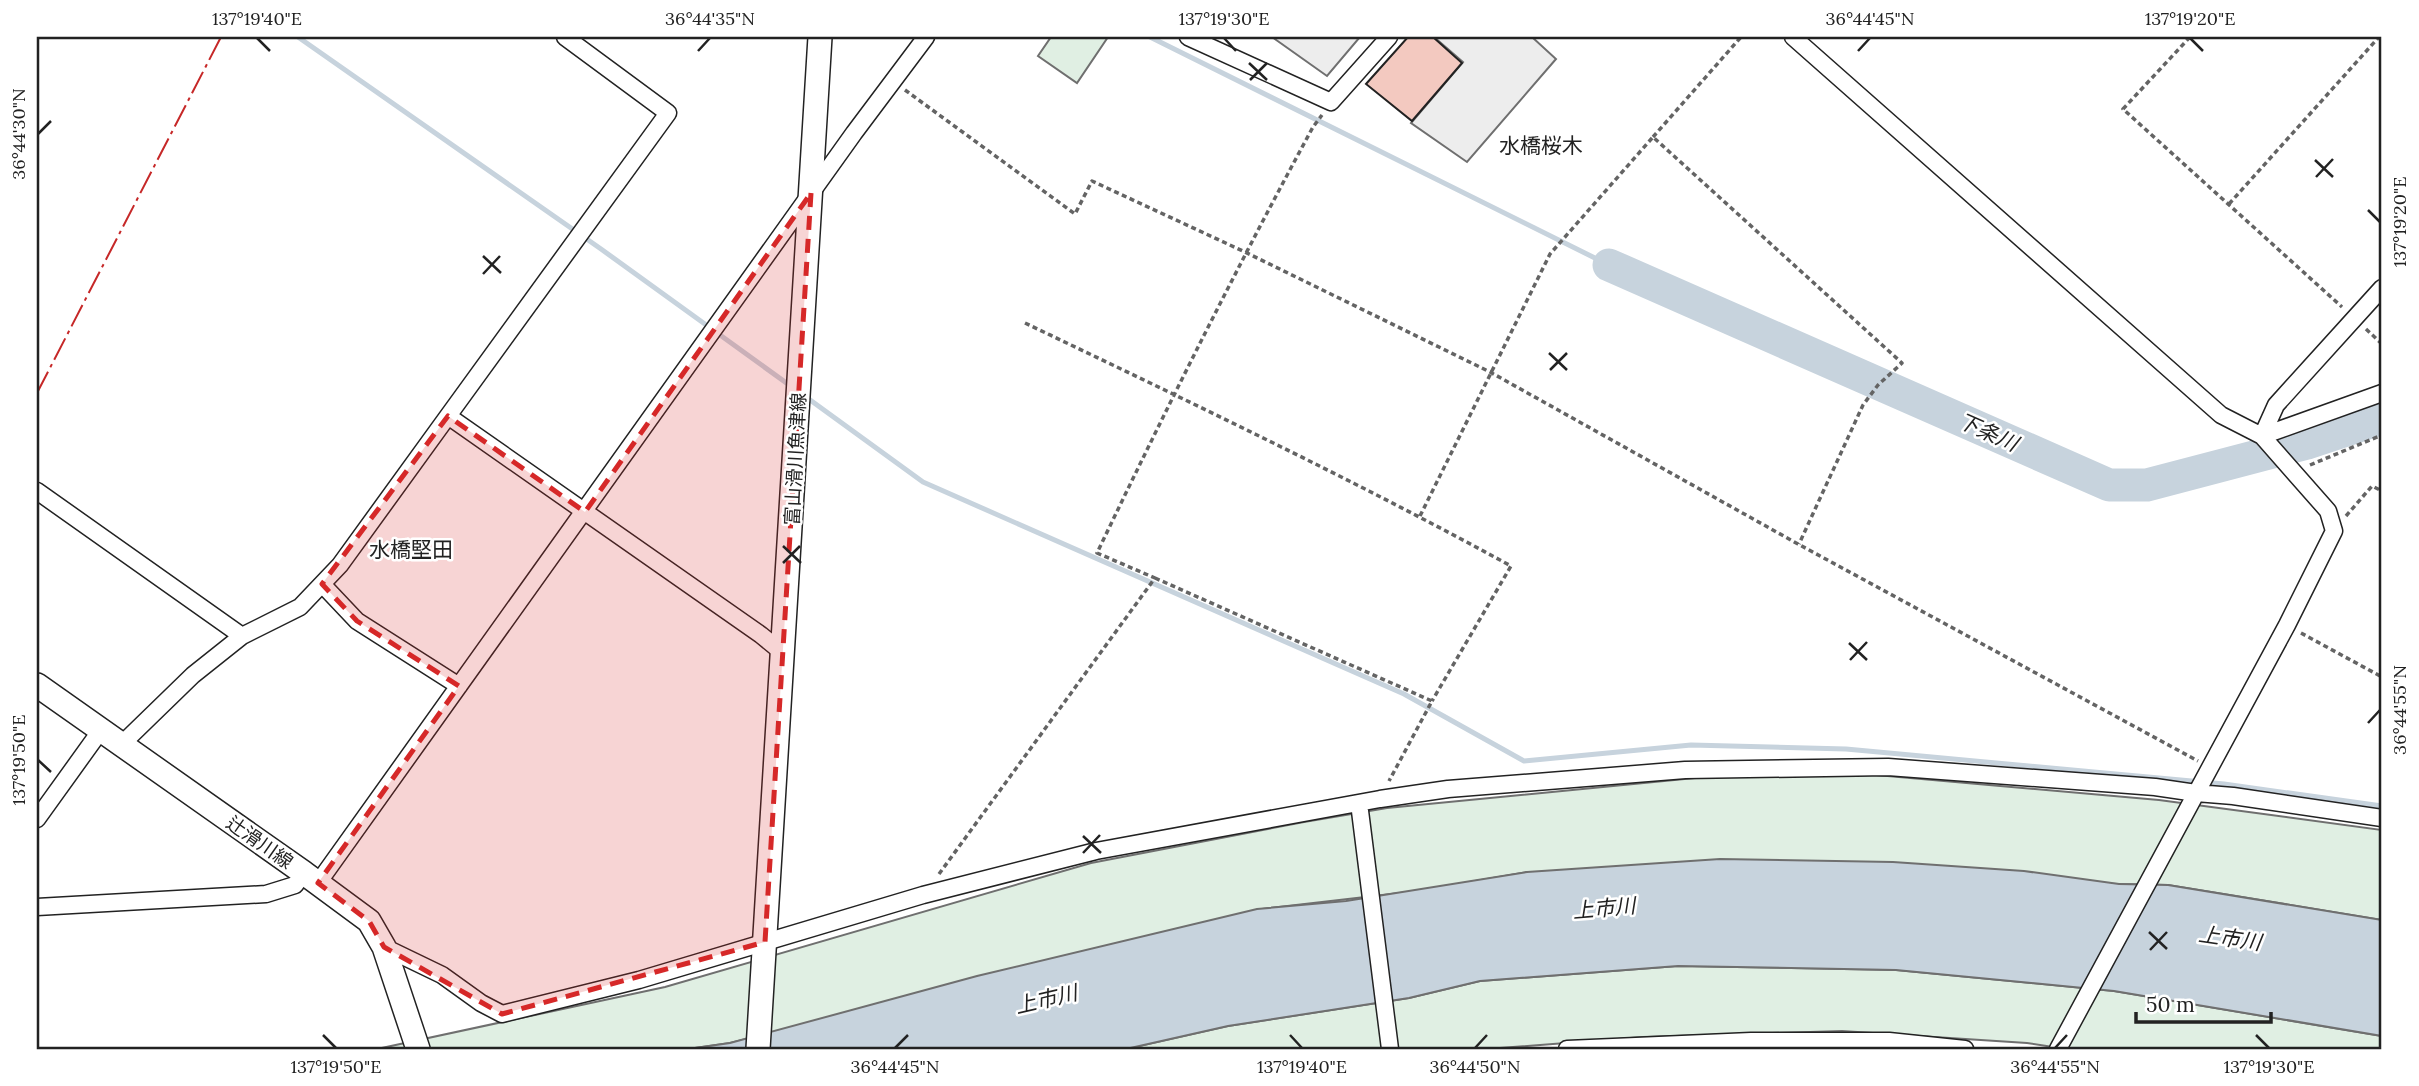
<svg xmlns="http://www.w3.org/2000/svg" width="2419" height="1086" viewBox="0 0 2419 1086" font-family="Lora,'Noto Sans JP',serif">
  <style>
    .green { fill: #e0efe3; stroke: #6f6f6f; stroke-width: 2 }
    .parking { fill: #ededed; stroke: #6f6f6f; stroke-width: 2 }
    .water { fill: #c7d3dd; stroke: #6f6f6f; stroke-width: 2 }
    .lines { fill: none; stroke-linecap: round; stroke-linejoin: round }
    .stream { stroke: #c7d3dd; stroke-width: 5 }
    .river { stroke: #c7d3dd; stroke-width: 33 }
    .building { fill: #f3c9c0; stroke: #222; stroke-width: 2 }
    .minor-casing { stroke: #222; stroke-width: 19 }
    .secondary-casing { stroke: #222; stroke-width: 26 }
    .path { stroke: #646464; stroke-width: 3.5; stroke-dasharray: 5 3.5; stroke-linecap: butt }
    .minor { stroke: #fff; stroke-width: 16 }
    .secondary { stroke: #fff; stroke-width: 23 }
    .power { stroke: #c62828; stroke-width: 2; stroke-dasharray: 24 5 3.5 5; stroke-linecap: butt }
    .marked { fill: #d62828; fill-opacity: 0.2; stroke: #d62828; stroke-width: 5; stroke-dasharray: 14 9; stroke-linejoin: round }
    .ticks { fill: none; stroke: #222; stroke-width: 2.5 }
    .labels { text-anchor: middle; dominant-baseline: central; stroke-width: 5; stroke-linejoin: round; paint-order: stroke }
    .street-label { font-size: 19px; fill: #222; stroke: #fff }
    .neighbourhood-label { font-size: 21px; fill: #222; stroke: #fff }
    .water-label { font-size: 21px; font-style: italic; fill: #222; stroke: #fff }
    .neatline { fill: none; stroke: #222; stroke-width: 2.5 }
    .ticks-label { font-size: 18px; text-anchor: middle; fill: #222 }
  </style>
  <rect width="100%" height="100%" fill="#fff"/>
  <path class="green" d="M1051,37H1108L1077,83L1038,56Z
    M1865,774L2159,800L2382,830V920L2168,885L1527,872L1417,891L1262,909L730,1043L688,1049H377L665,987L1091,863L1304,822L1387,808L1705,777Z
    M1678,966L1896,970L2114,991L2382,1036V1049H2066L2027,1043L1842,1031L1643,1037L1487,1049H1126L1228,1026L1409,998L1480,981Z"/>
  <path class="parking" d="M1272,37H1360L1327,76Z
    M1434,37H1532L1556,59L1467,162L1411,123L1463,62Z"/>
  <path class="water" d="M1720,859L1893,862L2024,871L2119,884L2168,885L2382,920V1036L2114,991L1896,970L1678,966L1480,981L1409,998L1228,1026L1126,1049H688L730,1043L977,976L1257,909L1346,901L1527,872Z"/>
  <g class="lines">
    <path class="stream" d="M298,37L601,249L792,387
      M1150,37L1609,265
      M806,397L923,482L1404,694L1524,761L1691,745L1846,749L2224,784L2382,806"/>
    <path class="river" d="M1609,265L2109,485H2147L2307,443L2382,418"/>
  </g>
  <path class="building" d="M1408,37H1433L1462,63L1412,121L1366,84Z"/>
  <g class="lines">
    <g class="minor-casing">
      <path id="minor" d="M1188,37L1331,102L1389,37
        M1793,37L2221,415L2262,436L2328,511L2334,531L2287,625L2058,1049
        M448,416L668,113L565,37
        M2262,436L2276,405L2382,288
        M2262,436L2382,393
        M37,491L242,636
        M322,584L357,621L459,686
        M122,744L193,675L242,636L300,607L340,565L448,416L761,635L783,653
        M1359,803L1390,1049
        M37,819L101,730
        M318,883L854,133L926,37
        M37,907L266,894L295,885L304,873
        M384,947L442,975L481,1003L502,1014L639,980L923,895L1096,851L1380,799L1448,789L1685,770L1888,767L2155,787L2196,793L2233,796L2382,818
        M1567,1049L1751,1041H1889L1965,1049"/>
    </g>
    <g class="secondary-casing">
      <path id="secondary" d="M37,685L304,873L369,921L384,947L418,1049
        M758,1049L820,37"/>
    </g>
    <path class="path" d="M2190,37L2123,109L2342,307
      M905,90L1075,214L1092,181L1245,252L1490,372L1798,544L2198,761
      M1653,137L1741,37
      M2229,204L2379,37
      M1025,323C1188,401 1352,479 1511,566L1432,701
      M2366,329L2382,344
      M2310,465L2382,435
      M1420,516L1550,254L1653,137L1902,363L1878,385L1863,405L1799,544
      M2346,516L2372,486L2382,491
      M1155,578L1432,701L1389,781
      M2301,633L2382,677
      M939,874L1155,578L1097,553C1166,409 1237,267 1313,127L1322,115"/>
    <use href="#minor" class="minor"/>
    <use href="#secondary" class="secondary"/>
    <path class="power" d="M37,393L221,37"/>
  </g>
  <path class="marked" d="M811,193L765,942L502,1014L384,947L369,921L318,883L459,686L357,621L322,584L448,416L585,512Z"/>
  <path class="ticks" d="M257,38L270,51M1224,38L1236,51M2190,38L2203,51M698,51L710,38M1858,51L1870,38M1249,63L1267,80M1250,80L1267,63M38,134L51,121M2315,160L2333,177M2316,177L2333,159M2368,210L2380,222M483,256L501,273M483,274L500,256M1549,353L1567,370M1550,370L1567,353M783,546L801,563M783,563L800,546M1849,643L1867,660M1850,660L1867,642M2368,723L2380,710M38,760L51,772M1083,836L1101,853M1083,853L1100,835M2149,932L2167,949M2150,950L2167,932M323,1035L336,1048M1290,1035L1302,1048M2256,1035L2269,1048M895,1048L908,1035M1475,1048L1487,1035M2055,1048L2067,1035"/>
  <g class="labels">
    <g class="street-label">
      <text transform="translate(795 459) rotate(-87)">富山滑川魚津線</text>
      <text transform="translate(260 842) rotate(35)">辻滑川線</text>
    </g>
    <g class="neighbourhood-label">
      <text x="1541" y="145">水橋桜木</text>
      <text x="411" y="549">水橋堅田</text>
    </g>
    <g class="water-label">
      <text transform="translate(1988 432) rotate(24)">下条川</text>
      <text transform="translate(1604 908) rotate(-5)">上市川</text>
      <text transform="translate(2230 938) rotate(8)">上市川</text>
      <text transform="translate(1046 999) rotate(-13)">上市川</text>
    </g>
  </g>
  <rect width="2419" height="1086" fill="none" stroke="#ffffff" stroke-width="77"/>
  <path d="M2136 1012v10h135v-10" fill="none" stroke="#222222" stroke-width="3.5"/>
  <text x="2146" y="1012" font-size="21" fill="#222222" stroke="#ffffff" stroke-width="5" paint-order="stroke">50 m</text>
  <rect x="38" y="38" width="2342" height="1010" class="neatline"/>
  <g class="ticks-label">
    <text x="257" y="25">137°19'40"E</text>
    <text x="710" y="25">36°44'35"N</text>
    <text x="1224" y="25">137°19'30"E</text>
    <text x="1870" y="25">36°44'45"N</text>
    <text x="2190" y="25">137°19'20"E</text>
    <text transform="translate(19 134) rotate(-90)" y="6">36°44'30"N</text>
    <text transform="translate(2400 222) rotate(-90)" y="6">137°19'20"E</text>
    <text transform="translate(2400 710) rotate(-90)" y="6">36°44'55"N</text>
    <text transform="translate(19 760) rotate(-90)" y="6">137°19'50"E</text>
    <text x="336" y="1073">137°19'50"E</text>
    <text x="895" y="1073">36°44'45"N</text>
    <text x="1302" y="1073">137°19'40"E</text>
    <text x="1475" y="1073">36°44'50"N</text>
    <text x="2055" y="1073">36°44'55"N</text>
    <text x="2269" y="1073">137°19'30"E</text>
  </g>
</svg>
